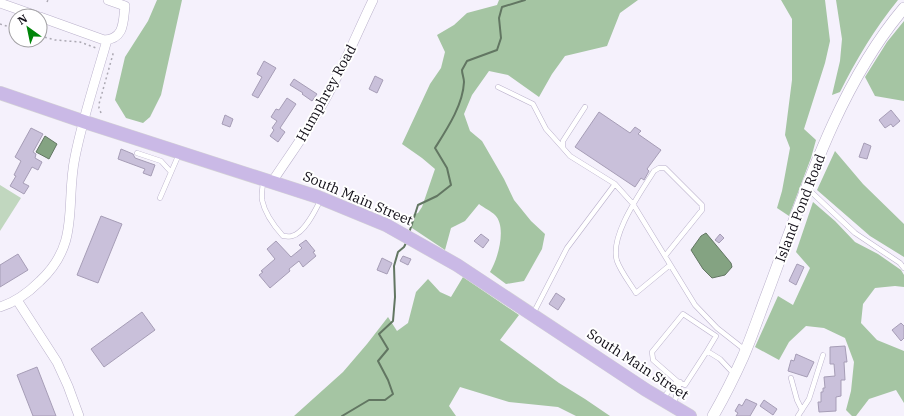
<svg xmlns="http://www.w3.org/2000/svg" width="904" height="416" viewBox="0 0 904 416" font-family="'IBM Plex Serif',serif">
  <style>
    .green { fill: #c1d7bf }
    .forest { fill: #a5c5a3 }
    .water { fill: #84a382; stroke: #627662 }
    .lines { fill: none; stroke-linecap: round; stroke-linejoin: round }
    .stream { stroke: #627662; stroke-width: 2 }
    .building { fill: #c9c0da; stroke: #a69db6 }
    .service-casing { stroke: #bab1cb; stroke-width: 5.5 }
    .minor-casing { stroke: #bab1cb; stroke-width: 10 }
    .tertiary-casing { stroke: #bab1cb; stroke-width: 12 }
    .primary-casing { stroke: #d4d4d5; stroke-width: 14 }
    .path { stroke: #aca9b3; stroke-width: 1.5; stroke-dasharray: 2 3; stroke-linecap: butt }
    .service { stroke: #fff; stroke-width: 4.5 }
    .minor { stroke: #fff; stroke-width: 9 }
    .tertiary { stroke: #fff; stroke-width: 11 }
    .primary { stroke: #cab9e6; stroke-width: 13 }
    .labels { text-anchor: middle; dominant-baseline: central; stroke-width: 4; stroke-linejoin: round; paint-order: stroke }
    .street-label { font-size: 14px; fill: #110e17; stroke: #fff }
  </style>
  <rect width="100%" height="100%" fill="#f5f1fc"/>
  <path class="green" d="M0,185L21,198L0,231Z"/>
  <path class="forest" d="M157,0H182L161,95L150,117L143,123L126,118L115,100L125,57L148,21Z
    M499,0H638L620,13L607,46L565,56L552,74L539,97L508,75L489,71L472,95L464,114L470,131L482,141L504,179L514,200L531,221L545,234L542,249L524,281L506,284L490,272C498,259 507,227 495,215C491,211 484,208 479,204L465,221L451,228L445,250L406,224L410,216L418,213L422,207L435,169L422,158L402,144L430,84L441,68L445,52L437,35L454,25L467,13L497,5Z
    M781,0H825L830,41L825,63L804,129L816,140L811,158L789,216L777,208L782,191L790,148L785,135L792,80V19Z
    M836,0H898C875,28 856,60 840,92L832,95L840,61L842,39Z
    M904,21V101L875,96L865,77L887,42Z
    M835,151L863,184L904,224V257L870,236L817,190Z
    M813,202L835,221L855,242L878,254L901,270L904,275V287L895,286L875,288L863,304L861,323L877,340L904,351V403L896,390L869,399L856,416H852L846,410L851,391L854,362L845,338L824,328L806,326L789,342L779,360L755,347L778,296L793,305L810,268L796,252Z
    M463,277L519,315L500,340L559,383L585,399L610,416H576L558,407L509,402L460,387L449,406L456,416H294L343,372L367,344L388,317L397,331L408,323L416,292L428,279L440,292L451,297Z"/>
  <path class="water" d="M45,136L57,144L49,159L36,152Z
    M706,233L731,263L732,267L725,275L712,278L703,269L691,250L701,236Z"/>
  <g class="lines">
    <path class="stream" d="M410,230L418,205L437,196L451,185L447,168L435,148C447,129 463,105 464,82C464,78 462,74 462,70L467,61L497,50L501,38L499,18L502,7L525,0
      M342,416L369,400H385L393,394L388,380L378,361L388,349L379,334L393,321L395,297L394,266L398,252L404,247L406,243"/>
  </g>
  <path class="building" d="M264,61L276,68L258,98L252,95L262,77L257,74Z
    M375,76L383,80L377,93L369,89Z
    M294,79L317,94L312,101L302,94L303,93L290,85Z
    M287,98L296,104L280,128L285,132L278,142L270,136L274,130L272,128L277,121L271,117L276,109L279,110Z
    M891,110L900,121L893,127L891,124L885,128L879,120Z
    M599,112L630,133L635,127L641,131L638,134L661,150L647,169L649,171L644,180L641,178L635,187L575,147Z
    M225,115L233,119L230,127L222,124Z
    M31,128L43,134L33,152L36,154L35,158L42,162L38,170L32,167L23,183L29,186L24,194L10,186L16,176L14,175L21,161L15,157Z
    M864,143L871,146L867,159L859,157Z
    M121,149L133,154L135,158L155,165L151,176L143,173L145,169L118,159Z
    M101,216L122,224L98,283L77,275Z
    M481,234L489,240L483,248L474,241Z
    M720,234L724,238L719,243L715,240Z
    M306,240L315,251L313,252L316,256L303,267L299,261L289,269L290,271L270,288L259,275L263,272L261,271L275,259L267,249L276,241L291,257L302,248L299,245Z
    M18,254L28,270L0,287V265Z
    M403,256L411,259L408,265L400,261Z
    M382,258L392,263L387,274L377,270Z
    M797,264L804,267L796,285L789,281Z
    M556,293L565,299L558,310L549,304Z
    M142,312L155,330L104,367L91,349Z
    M901,323L904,326V338L901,341L892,330Z
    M845,346L847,362H844L845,380H841V396L836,397V411L819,412L818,402H821V392H823V388H825L824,377L835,376L834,364H830V347Z
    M796,354L814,362L807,377L788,371L791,360L794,361Z
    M37,367L56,416H33L17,375Z
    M746,399L757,404L750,416H736L738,413L735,411L739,404L742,406Z
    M764,400L777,409L773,415L760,406Z"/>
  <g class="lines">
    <g class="service-casing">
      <path id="service" d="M498,87L533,104L546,129L563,148
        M585,107L563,141V148L570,156L615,184L633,204L695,305L717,328L745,350
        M137,153L161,161L171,172
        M263,181C263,187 261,194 262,200C265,214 273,225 283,236C286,236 290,237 292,236C305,233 316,209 321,199
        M807,188L855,233L900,263L904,268
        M160,198L179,154
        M665,256L702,210V205L665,168H659L654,171C641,192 609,236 617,261C621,272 630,283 636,293L670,265
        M533,314L567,248L615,184
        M707,351L716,336L683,314L652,352L653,360L677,381L685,385L707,351L720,359L735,375
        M791,378L797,400L802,410
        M663,398L677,381
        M674,404L680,382
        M798,416L809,399L823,355"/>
    </g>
    <g class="minor-casing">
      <path id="minor" d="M0,3L37,16
        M40,17L104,40C125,39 123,21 125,6L108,0
        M272,182C289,156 307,132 322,105C342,71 356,35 373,0
        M17,300L57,362L68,386L79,416
        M0,307C16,302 28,293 40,281C81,243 65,204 75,157C83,117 96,79 107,40"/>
    </g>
    <g class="tertiary-casing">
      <path id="tertiary" d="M713,416C724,397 734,377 743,357C752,336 759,315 767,294C803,198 837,87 904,8"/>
    </g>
    <g class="primary-casing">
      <path id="primary" d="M0,93L85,122L318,197L386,225L457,265L646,390L690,416"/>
    </g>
    <path class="path" d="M47,2L48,0
      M0,24L16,29
      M40,36L55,40L80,42L96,48
      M101,113L99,108V104L113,54L110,53"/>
    <use href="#service" class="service"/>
    <use href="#minor" class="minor"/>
    <use href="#tertiary" class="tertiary"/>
    <use href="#primary" class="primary"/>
  </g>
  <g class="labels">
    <g class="street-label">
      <text transform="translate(326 93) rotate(-61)">Humphrey Road</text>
      <text transform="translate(358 198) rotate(23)">South Main Street</text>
      <text transform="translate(800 208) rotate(-69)">Island Pond Road</text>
      <text transform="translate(638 364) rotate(33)">South Main Street</text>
    </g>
  </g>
  <g transform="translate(28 28) rotate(327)"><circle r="19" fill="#ffffff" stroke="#a09fa2"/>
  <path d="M0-3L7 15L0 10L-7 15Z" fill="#008509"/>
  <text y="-6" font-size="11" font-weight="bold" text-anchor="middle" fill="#110e17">N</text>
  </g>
</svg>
